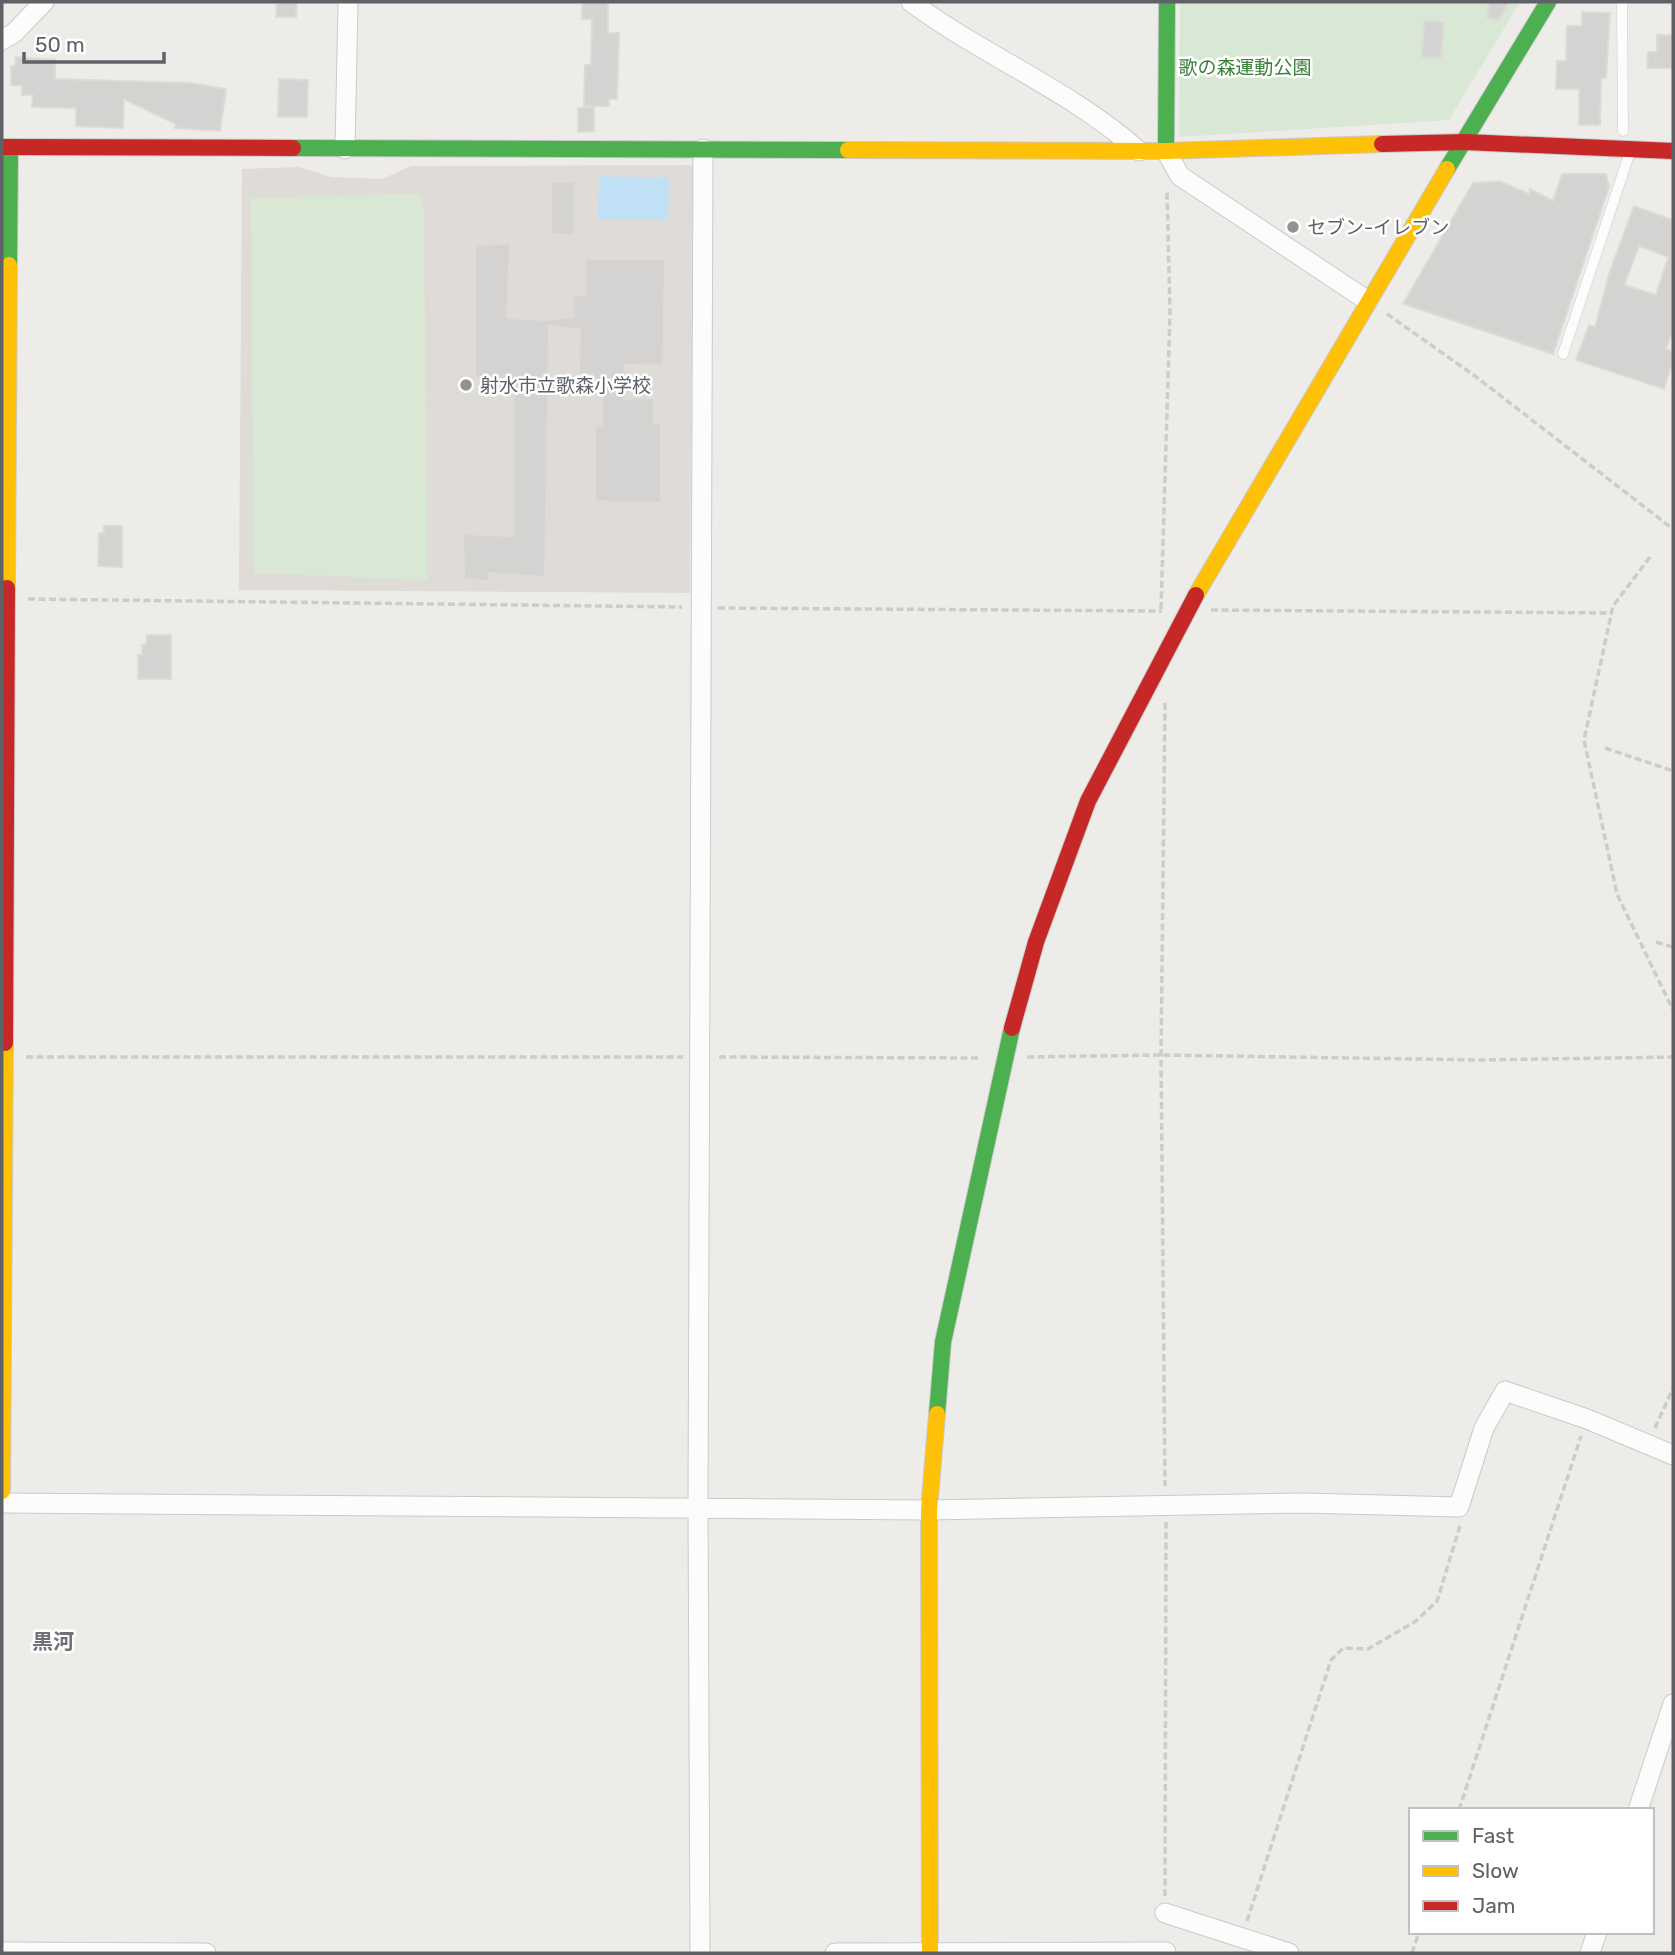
<svg xmlns="http://www.w3.org/2000/svg" width="1675" height="1955" viewBox="0 0 1675 1955" font-family="Rubik,'Noto Sans JP',sans-serif">
  <style>
    .education { fill: #dfdcd8 }
    .green { fill: #d8e8d4 }
    .water { fill: #bfe0f5 }
    .building { fill: #d4d3d1; stroke: #dcdbd8; stroke-width: 2; fill-rule: evenodd }
    .lines { fill: none; stroke-linecap: round; stroke-linejoin: round }
    .lane-casing { stroke: #cacaca; stroke-width: 11 }
    .street-casing { stroke: #cacaca; stroke-width: 21 }
    .fast-casing { stroke: #cacac9; stroke-width: 18 }
    .slow-casing { stroke: #cacac9; stroke-width: 18 }
    .jam-casing { stroke: #cacac9; stroke-width: 18 }
    .path { stroke: #c9cecb; stroke-width: 3.5; stroke-dasharray: 7 3.5; stroke-linecap: butt }
    .lane { stroke: #fcfcfc; stroke-width: 10 }
    .street { stroke: #fcfcfc; stroke-width: 19 }
    .fast { stroke: #4caf50; stroke-width: 16 }
    .slow { stroke: #ffc107; stroke-width: 16 }
    .jam { stroke: #c62828; stroke-width: 16 }
    .poi-dot { fill: #909294; stroke: #fff; stroke-width: 2.5 }
    .labels { text-anchor: middle; dominant-baseline: central; stroke-width: 5; stroke-linejoin: round; paint-order: stroke }
    .park-label { font-size: 19px; fill: #3a803a; stroke: #fff }
    .poi-label { font-size: 19px; fill: #5e6266; stroke: #fff; text-anchor: start }
    .neighbourhood-label { font-size: 21px; font-weight: bold; fill: #6f7377; stroke: #fff }
  </style>
  <rect width="100%" height="100%" fill="#edece8"/>
  <path class="education" d="M693,165L690,593L239,590L242,169L299,167L331,177L382,179L411,166Z"/>
  <path class="green" d="M1180,2H1520L1449,120L1179,137Z
    M419,194L424,208L427,580L254,573L251,198Z"/>
  <path class="water" d="M599,176L669,178L668,220H598Z"/>
  <path class="building" d="M277,2H297L296,17H276Z
    M582,2H608V33H619L617,99H609V106H584L585,65H591L592,19H582Z
    M1489,2H1509L1499,20L1487,18Z
    M1582,12L1610,13L1606,78H1601L1600,125H1579V89H1556L1557,61H1566L1567,26H1582Z
    M1424,21L1444,22L1441,58L1422,57Z
    M1657,35H1673V68H1647L1648,52H1657Z
    M16,57L55,60V79L191,83L226,89L220,131L175,128L176,124L124,99L123,128L76,126V108L32,107L33,95H22V86L11,85V66H15Z
    M279,79L308,80L307,117H278Z
    M594,107V131L578,132V108Z
    M1562,174H1606L1609,187L1553,354L1403,304L1473,183L1499,181L1529,194L1530,189L1553,201Z
    M551,182H575L574,235L551,234Z
    M1634,206L1673,220V330L1666,349L1673,352V360L1664,389L1576,360L1589,325L1595,327L1609,274ZM1639,246L1668,257L1656,295L1624,285Z
    M510,243L507,318L545,320L574,317L573,295H586L585,259H665L663,364L625,365L624,399L654,398V424H661V503L595,501V425L602,426L603,384L592,386V375L579,374L580,330L549,326L545,577L489,573V581L464,579L463,534L513,536L514,379L475,377V246Z
    M104,526H122V567L98,566L99,533H104Z
    M147,635H171V679H138V655H142V645H146Z"/>
  <g class="lines">
    <g class="lane-casing">
      <path id="lane" d="M1622,2L1623,131
        M1563,354L1630,152"/>
    </g>
    <g class="street-casing">
      <path id="street" d="M911,2C984,56 1070,90 1139,151
        M2,40L14,33L44,2
        M345,149L348,2
        M1166,151L1180,176L1368,301
        M2,1503L929,1510L1303,1503L1459,1507L1484,1428L1505,1391L1587,1419L1673,1455
        M1638,1810L1673,1704
        M1165,1913L1289,1953
        M2,1952L206,1953
        M700,1953L698,1506L703,149
        M835,1953L1166,1952
        M1590,1953L1597,1932"/>
    </g>
    <g class="fast-casing">
      <path id="fast" d="M293,148L848,150
        M1166,151L1167,2
        M1447,169L1548,2
        M9,265L10,147
        M937,1414L943,1342L1012,1028"/>
    </g>
    <g class="slow-casing">
      <path id="slow" d="M848,150L1166,151L1382,144
        M7,588L9,265
        M1196,595L1447,169
        M2,1491L5,1043
        M930,1953L929,1510L937,1414"/>
    </g>
    <g class="jam-casing">
      <path id="jam" d="M1382,144L1465,142L1673,151
        M2,147L293,148
        M1012,1028L1036,942L1088,801L1196,595
        M5,1043L7,588"/>
    </g>
    <path class="path" d="M1387,314L1475,376L1673,529
      M1650,557L1613,606L1584,740L1617,894L1673,1010
      M28,599L682,607
      M718,608L1162,611
      M1161,609L1170,313L1167,190
      M1211,610L1612,613
      M1165,703L1161,1055L1165,1486
      M1605,748L1673,771
      M1656,942L1673,947
      M26,1057H683
      M719,1057L980,1058
      M1027,1057L1161,1055L1479,1060L1673,1057
      M1655,1428L1673,1388
      M1459,1810L1581,1436
      M1165,1896L1166,1522
      M1247,1921L1331,1660L1343,1648L1368,1649L1416,1621L1437,1601L1460,1526
      M1412,1953L1419,1932"/>
    <use href="#lane" class="lane"/>
    <use href="#street" class="street"/>
    <use href="#fast" class="fast"/>
    <use href="#slow" class="slow"/>
    <use href="#jam" class="jam"/>
  </g>
  <g class="poi-dot">
    <circle cx="1293" cy="227" r="7"/>
    <circle cx="466" cy="385" r="7"/>
  </g>
  <g class="labels">
    <g class="park-label">
      <text x="1245" y="67">歌の森運動公園</text>
    </g>
    <g class="poi-label">
      <text x="1307" y="227">セブン-イレブン</text>
      <text x="480" y="385">射水市立歌森小学校</text>
    </g>
    <g class="neighbourhood-label">
      <text x="53" y="1641">黒河</text>
    </g>
  </g>
  <rect width="1675" height="1955" fill="none" stroke="#5e6266" stroke-width="7"/>
  <rect x="1409" y="1808" width="245" height="126" fill="#ffffff" stroke="#bfc0c2" stroke-width="2"/>
  <rect x="1423" y="1831" width="35" height="10" fill="#4caf50" stroke="#bfc0c2" stroke-width="2"/>
  <text x="1472" y="1843" font-size="21" fill="#5e6266">Fast</text>
  <rect x="1423" y="1866" width="35" height="10" fill="#ffc107" stroke="#bfc0c2" stroke-width="2"/>
  <text x="1472" y="1878" font-size="21" fill="#5e6266">Slow</text>
  <rect x="1423" y="1901" width="35" height="10" fill="#c62828" stroke="#bfc0c2" stroke-width="2"/>
  <text x="1472" y="1913" font-size="21" fill="#5e6266">Jam</text>
  <path d="M24 52v10h140v-10" fill="none" stroke="#5e6266" stroke-width="3.5"/>
  <text x="35" y="52" font-size="21" fill="#5e6266" stroke="#ffffff" stroke-width="5" paint-order="stroke">50 m</text>
</svg>
